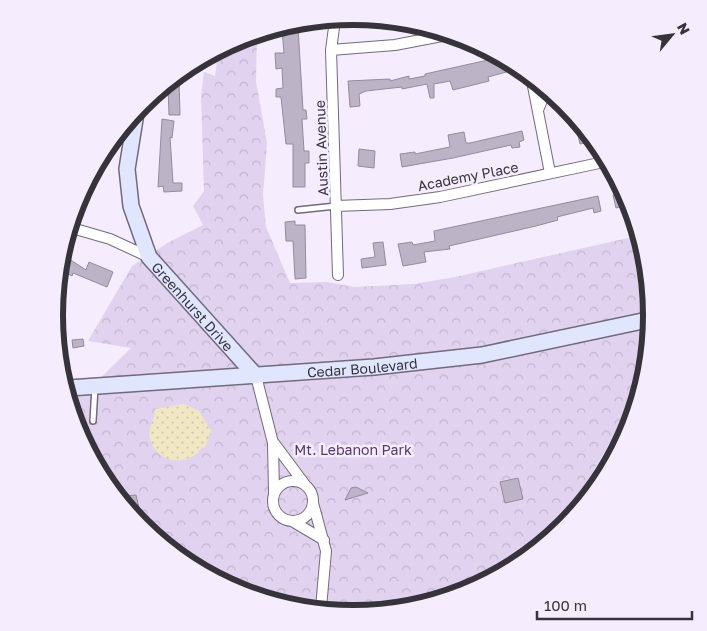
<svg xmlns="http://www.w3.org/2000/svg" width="707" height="631" viewBox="0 0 707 631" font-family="'Golos Text',sans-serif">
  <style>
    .forest { fill: url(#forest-crowns) }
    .sand { fill: url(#sand-dots) }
    .building { fill: #bdb3c6; stroke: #958b9e }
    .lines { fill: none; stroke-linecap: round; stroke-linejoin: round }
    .lane-casing { stroke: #736a7b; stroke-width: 8 }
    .street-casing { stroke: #736a7b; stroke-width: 12 }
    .secondary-casing { stroke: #736a7b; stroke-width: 18 }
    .lane { stroke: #fff; stroke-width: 5 }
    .street { stroke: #fff; stroke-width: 10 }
    .secondary { stroke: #e0e6fe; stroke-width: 15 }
    .labels { text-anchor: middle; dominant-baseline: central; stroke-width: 5; stroke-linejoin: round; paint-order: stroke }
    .street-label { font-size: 14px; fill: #37333b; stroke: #f5ecfd }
    .park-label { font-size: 14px; fill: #56386d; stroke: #f5ecfd }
    .rim { fill: none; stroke: #37333b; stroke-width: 6 }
  </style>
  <defs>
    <pattern id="forest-crowns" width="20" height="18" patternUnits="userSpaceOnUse" patternTransform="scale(1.25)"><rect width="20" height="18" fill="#e1d3ef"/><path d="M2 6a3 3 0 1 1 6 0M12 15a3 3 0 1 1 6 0" fill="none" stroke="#c2b6ce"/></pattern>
    <pattern id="sand-dots" width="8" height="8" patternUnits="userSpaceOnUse" patternTransform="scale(1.25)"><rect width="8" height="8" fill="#f1e7c2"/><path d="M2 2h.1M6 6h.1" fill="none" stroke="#cfc7a8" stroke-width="1.8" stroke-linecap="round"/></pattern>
  </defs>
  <rect width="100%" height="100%" fill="#f5ecfd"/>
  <path class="forest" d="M257,35L256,81L267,143L263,195L266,227L290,283L327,282L354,287L414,284L455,277L637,236L653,316L636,398L557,533L468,592L353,615L239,592L142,527L77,430L70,394L85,393L131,348L88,341L132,266L169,242L203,225L193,206L204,191L201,96L204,72L215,76L218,53L239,39Z"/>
  <path class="sand" d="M184,404L199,411L211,431L205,448L202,447C189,468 157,464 150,439C147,428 156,419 155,409Z"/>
  <path class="building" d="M298,27L303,110H306L307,119H302L304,151H309V163H305V187H293V144H286L281,97H276V89L283,88L282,68L276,69L275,53H284L282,30Z
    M497,58L514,70L488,77L489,81L453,90L450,81L434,84V98H430L427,84L402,89V87L366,91L359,94L360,106L350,107L348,81L390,79V81L409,76V79L425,76V74Z
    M179,79L180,115H169L168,87Z
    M574,118H575L590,142L580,144Z
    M162,119L174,121L172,138L170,137L173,183H182V191L164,192L163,186L158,187Z
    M522,131L524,140L519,142L520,147L512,148L511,145L453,158L402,167L400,154L415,152V154L450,147L448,135L464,132L466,143H470Z
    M359,149L375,151L374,168L358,166Z
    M624,192L631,204L616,208L613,195Z
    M598,196L601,211L594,213L593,208L557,217L558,220L536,226L449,246L450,249L424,252L426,262L403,266L398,244L412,242L413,245L435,241L434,231Z
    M295,221V225H305L306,278L295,279L293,241H286L285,222Z
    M383,242L386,265L362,268L361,259L375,257L373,243Z
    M66,257L86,270L89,262L113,272L107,287L73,273L72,276L63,271Z
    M83,339L84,346L73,348L72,340Z
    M518,478L523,499L505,503L500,482Z
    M356,487L368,493L345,500L351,488Z
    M136,495L139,508L130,509L121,496Z"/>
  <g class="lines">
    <g class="lane-casing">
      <path id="lane" d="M298,210L336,206
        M93,421L95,387"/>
    </g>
    <g class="street-casing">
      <path id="street" d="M335,20L331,50L338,275
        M331,50L395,45L447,35
        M532,81L550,173
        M538,110L546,91
        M336,206L390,204L440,197L604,162
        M72,228L110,239L149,257
        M256,376L273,443L274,494
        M274,443L306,486
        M273 501a20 20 0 1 1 40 0a20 20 0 1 1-40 0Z
        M313,503L326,551L321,608
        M292,521L324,540"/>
    </g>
    <g class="secondary-casing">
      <g id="secondary">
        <path id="s1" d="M136,113L127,169L131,206L149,257L256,376"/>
        <path id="s2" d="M69,388L374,367L482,355L652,319"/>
      </g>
    </g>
    <use href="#lane" class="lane"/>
    <use href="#street" class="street"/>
    <use href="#secondary" class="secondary"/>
  </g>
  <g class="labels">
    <g class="street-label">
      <text transform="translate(321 148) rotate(-92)">Austin Avenue</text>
      <text transform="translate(468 176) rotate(-11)">Academy Place</text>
      <text stroke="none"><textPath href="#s1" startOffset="214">Greenhurst Drive</textPath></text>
      <text stroke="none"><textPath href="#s2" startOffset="294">Cedar Boulevard</textPath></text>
    </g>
    <g class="park-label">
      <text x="353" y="449">Mt. Lebanon Park</text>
    </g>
  </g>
  <path d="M0 0H707V631H0ZM63 315a290 290 0 1 1 580 0a290 290 0 1 1-580 0Z" fill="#f5ecfd" fill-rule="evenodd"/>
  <path class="rim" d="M63 315a290 290 0 1 1 580 0a290 290 0 1 1-580 0Z"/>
  <g transform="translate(672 35) rotate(61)" stroke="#f5ecfd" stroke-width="4" paint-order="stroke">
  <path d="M0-4L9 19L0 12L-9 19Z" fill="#37333b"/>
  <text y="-8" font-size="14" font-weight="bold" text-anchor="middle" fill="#37333b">N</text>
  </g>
  <path d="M537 611v8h155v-8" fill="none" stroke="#37333b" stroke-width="2.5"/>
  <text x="544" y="611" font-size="15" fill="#37333b" stroke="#f5ecfd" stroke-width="4" paint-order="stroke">100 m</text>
</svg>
